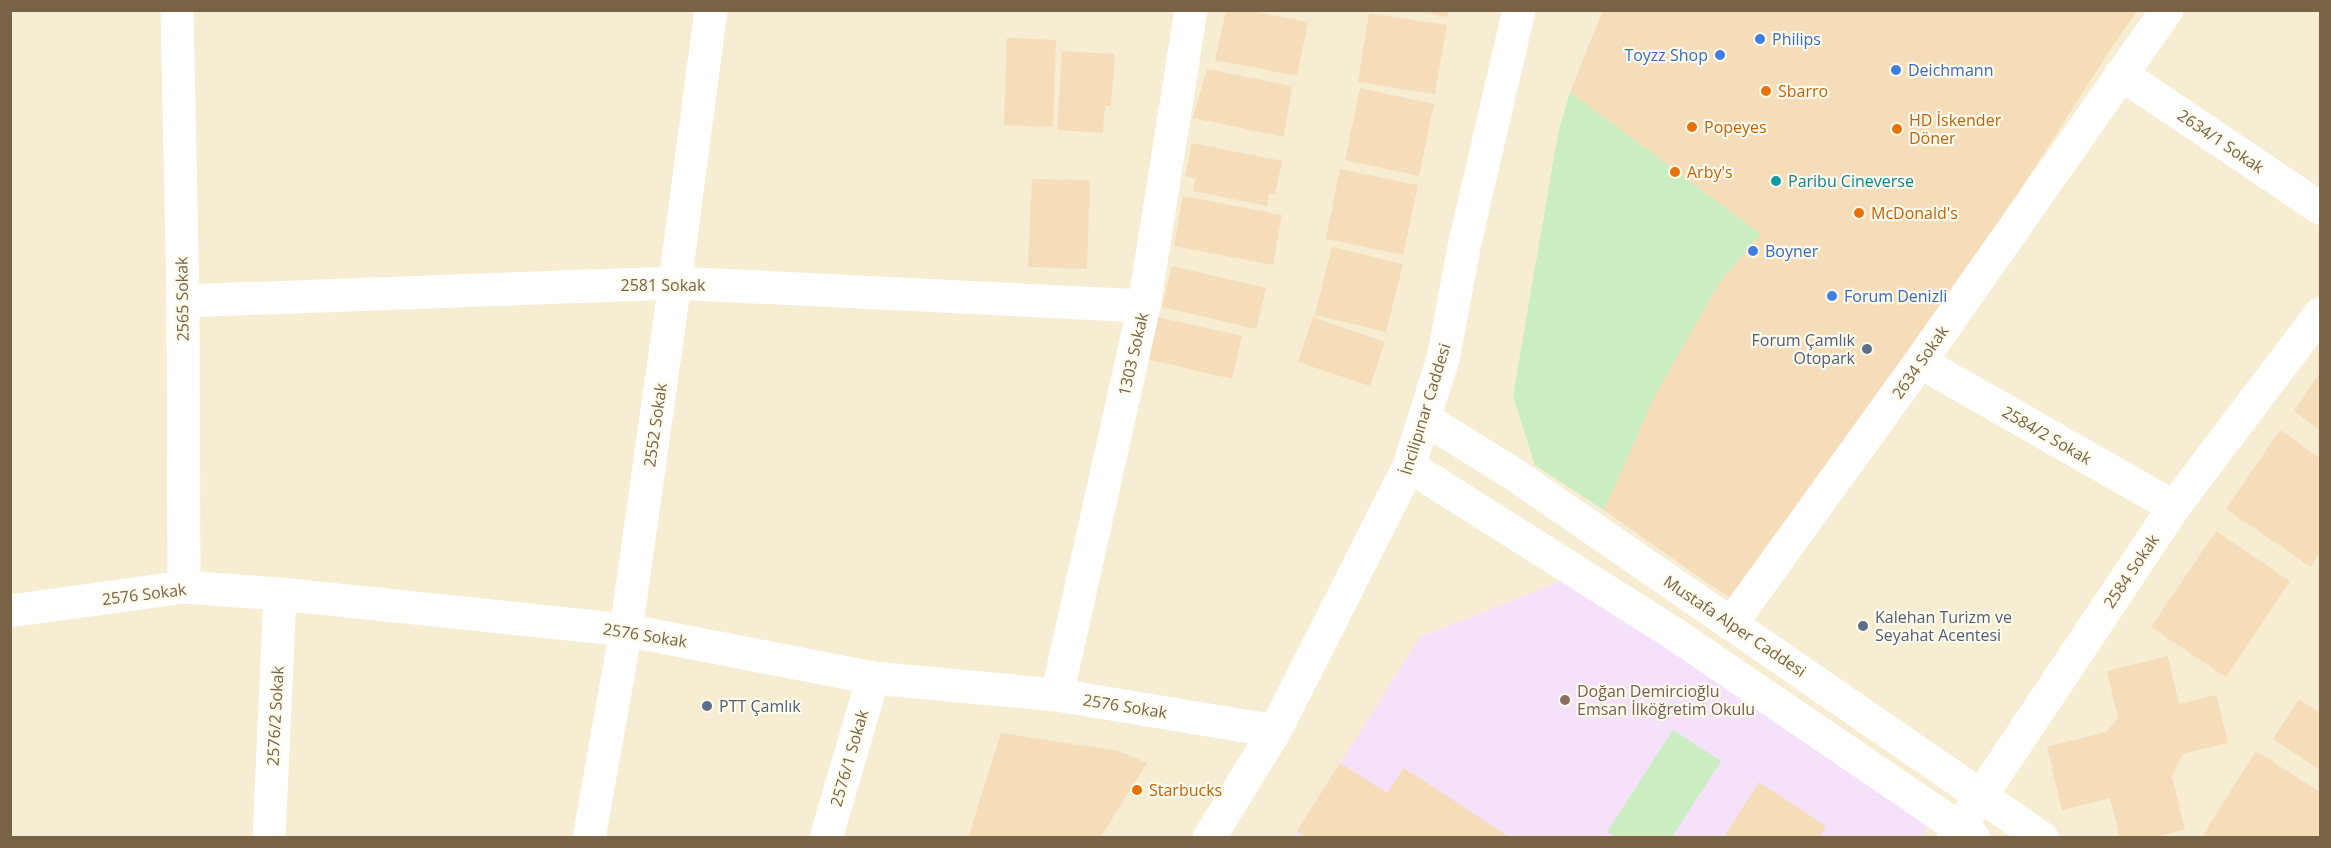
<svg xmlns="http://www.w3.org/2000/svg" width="2331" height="848" viewBox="0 0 2331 848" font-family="'Open Sans',sans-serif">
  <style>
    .residential { fill: #f6edd2 }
    .education { fill: #f6e1fa }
    .green { fill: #caedc1 }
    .building { fill: #f6ddba }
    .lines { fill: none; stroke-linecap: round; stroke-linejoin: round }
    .street { stroke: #fff; stroke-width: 33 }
    .secondary { stroke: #fff; stroke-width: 33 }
    .shop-dot { fill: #3f7fe0; stroke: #fffbec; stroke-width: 2 }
    .food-dot { fill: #e8710a; stroke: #fffbec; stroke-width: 2 }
    .culture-dot { fill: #0f9aa8; stroke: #fffbec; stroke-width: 2 }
    .service-dot { fill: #5c6f8a; stroke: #fffbec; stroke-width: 2 }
    .education-dot { fill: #8d6e63; stroke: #fffbec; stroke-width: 2 }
    .labels { text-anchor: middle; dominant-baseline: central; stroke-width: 4.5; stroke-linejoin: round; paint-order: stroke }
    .shop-label { font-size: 16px; fill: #366cbe; stroke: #fffbec; text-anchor: start }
    .food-label { font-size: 16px; fill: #c56008; stroke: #fffbec; text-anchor: start }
    .street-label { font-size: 16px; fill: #796347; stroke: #fffbec }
    .culture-label { font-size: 16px; fill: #0d838f; stroke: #fffbec; text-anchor: start }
    .service-label { font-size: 16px; fill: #4e5e75; stroke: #fffbec; text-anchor: start }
    .education-label { font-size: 16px; fill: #785e54; stroke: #fffbec; text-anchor: start }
  </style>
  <rect width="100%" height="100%" fill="#fef9e4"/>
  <path class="residential" d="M11,11H2320V837H11Z"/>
  <path class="education" d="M1572,577L1930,824L1921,838H1293L1420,637Z"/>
  <path class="green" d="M1570,92L1761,234L1721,280L1656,395L1604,510L1535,465L1513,396L1558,134Z
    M1673,730L1721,761L1672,837H1616L1607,832Z"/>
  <path class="building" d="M1226,10H1246L1308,22L1297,76L1215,60Z
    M1410,10H1449L1448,17Z
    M1603,10H2138L2112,47L1942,312L1736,601L1709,584L1604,510L1655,395L1721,280L1761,234L1570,92Z
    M1369,13L1447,25L1435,94L1358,82Z
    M1007,38L1056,40L1053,127L1004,125Z
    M1062,51L1115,54L1111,106H1105L1103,133L1057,130Z
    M1207,69L1292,86L1284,137L1193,118Z
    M1360,88L1434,104L1419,176L1345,160Z
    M1192,143L1282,161L1275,195L1269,194L1267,206L1193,191L1195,178L1185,176Z
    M1340,169L1418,185L1403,255L1326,239Z
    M1032,179L1090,180L1087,269L1028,267Z
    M1183,196L1282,215L1273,265L1174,246Z
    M1332,247L1403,264L1386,332L1315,315Z
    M1172,266L1266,288L1256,329L1162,307Z
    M1157,317L1242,336L1232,379L1147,359Z
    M1313,317L1385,342L1370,386L1298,362Z
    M2320,372V430L2294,411Z
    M2280,430L2320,458V552L2311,567L2226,509Z
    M2216,531L2290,581L2226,677L2151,627Z
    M2168,656L2179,704L2216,695L2228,743L2183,754L2172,776L2185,829L2152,838H2120L2110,798L2062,810L2047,747L2106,732L2118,718L2107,671Z
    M2299,699L2320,713V770L2273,739Z
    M1001,733L1119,751L1147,763L1100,838H968Z
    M2256,751L2320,792V838H2201Z
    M1340,763L1387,793L1404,768L1511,838H1307L1297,831Z
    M1759,782L1826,826L1819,838H1723Z"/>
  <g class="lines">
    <path class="street" d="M177,10L183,301L184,587
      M2121,74L2320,208
      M183,301L675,283L1144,306
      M1920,362L2174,507
      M1731,624L1920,362L2167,10
      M589,838L626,630L675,283L711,10
      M826,838L873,678
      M1953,838L2174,507L2320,314"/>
    <path class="secondary" d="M1425,419L1515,475L2042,838
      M1409,466L1676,635L1974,838
      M10,611L184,587L280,594L626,630L873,678L1057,695L1275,731
      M1057,695L1144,306L1191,10
      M269,838L280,594
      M1209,838L1275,731L1409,466L1443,359L1464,247L1519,10"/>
  </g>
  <g class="shop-dot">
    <circle cx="1760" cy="39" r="6"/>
    <circle cx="1720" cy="55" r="6"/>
    <circle cx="1896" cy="70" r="6"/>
    <circle cx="1753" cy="251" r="6"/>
    <circle cx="1832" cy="296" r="6"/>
  </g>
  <g class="food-dot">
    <circle cx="1766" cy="91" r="6"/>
    <circle cx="1692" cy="127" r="6"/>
    <circle cx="1897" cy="129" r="6"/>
    <circle cx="1675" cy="172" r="6"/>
    <circle cx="1859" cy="213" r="6"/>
    <circle cx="1137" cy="790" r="6"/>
  </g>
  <circle class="culture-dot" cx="1776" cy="181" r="6"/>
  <g class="service-dot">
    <circle cx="1867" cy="349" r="6"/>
    <circle cx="1863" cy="626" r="6"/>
    <circle cx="707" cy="706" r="6"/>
  </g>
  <circle class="education-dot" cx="1565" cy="700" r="6"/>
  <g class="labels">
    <g class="shop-label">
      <text x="1772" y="39">Philips</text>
      <text x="1708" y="55" text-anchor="end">Toyzz Shop</text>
      <text x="1908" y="70">Deichmann</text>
      <text x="1765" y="251">Boyner</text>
      <text x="1844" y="296">Forum Denizli</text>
    </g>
    <g class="food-label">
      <text x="1778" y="91">Sbarro</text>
      <text x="1909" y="120">HD İskender<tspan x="1909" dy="18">Döner</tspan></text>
      <text x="1704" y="127">Popeyes</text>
      <text x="1687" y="172">Arby's</text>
      <text x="1871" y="213">McDonald's</text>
      <text x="1149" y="790">Starbucks</text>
    </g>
    <g class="street-label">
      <text transform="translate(2221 141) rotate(34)">2634/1 Sokak</text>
      <text x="663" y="285">2581 Sokak</text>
      <text transform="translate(182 299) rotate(-91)">2565 Sokak</text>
      <text transform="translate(1133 354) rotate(-77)">1303 Sokak</text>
      <text transform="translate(1920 362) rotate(-55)">2634 Sokak</text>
      <text transform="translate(1425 409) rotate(-73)">İncilipınar Caddesi</text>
      <text transform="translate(655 425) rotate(-82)">2552 Sokak</text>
      <text transform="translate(2047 435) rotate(30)">2584/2 Sokak</text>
      <text transform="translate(2131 571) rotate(-56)">2584 Sokak</text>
      <text transform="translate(144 594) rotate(-7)">2576 Sokak</text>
      <text transform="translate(1735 626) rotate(34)">Mustafa Alper Caddesi</text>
      <text transform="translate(645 635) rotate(9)">2576 Sokak</text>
      <text transform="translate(1125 706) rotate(9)">2576 Sokak</text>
      <text transform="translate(275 716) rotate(-87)">2576/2 Sokak</text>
      <text transform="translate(849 758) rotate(-74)">2576/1 Sokak</text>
    </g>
    <g class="culture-label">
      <text x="1788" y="181">Paribu Cineverse</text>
    </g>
    <g class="service-label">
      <text x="1855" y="340" text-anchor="end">Forum Çamlık<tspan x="1855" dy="18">Otopark</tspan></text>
      <text x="1875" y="617">Kalehan Turizm ve<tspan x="1875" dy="18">Seyahat Acentesi</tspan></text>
      <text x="719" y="706">PTT Çamlık</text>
    </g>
    <g class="education-label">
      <text x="1577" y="691">Doğan Demircioğlu<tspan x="1577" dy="18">Emsan İlköğretim Okulu</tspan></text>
    </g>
  </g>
  <rect width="2331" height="848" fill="none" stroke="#796347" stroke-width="24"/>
</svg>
